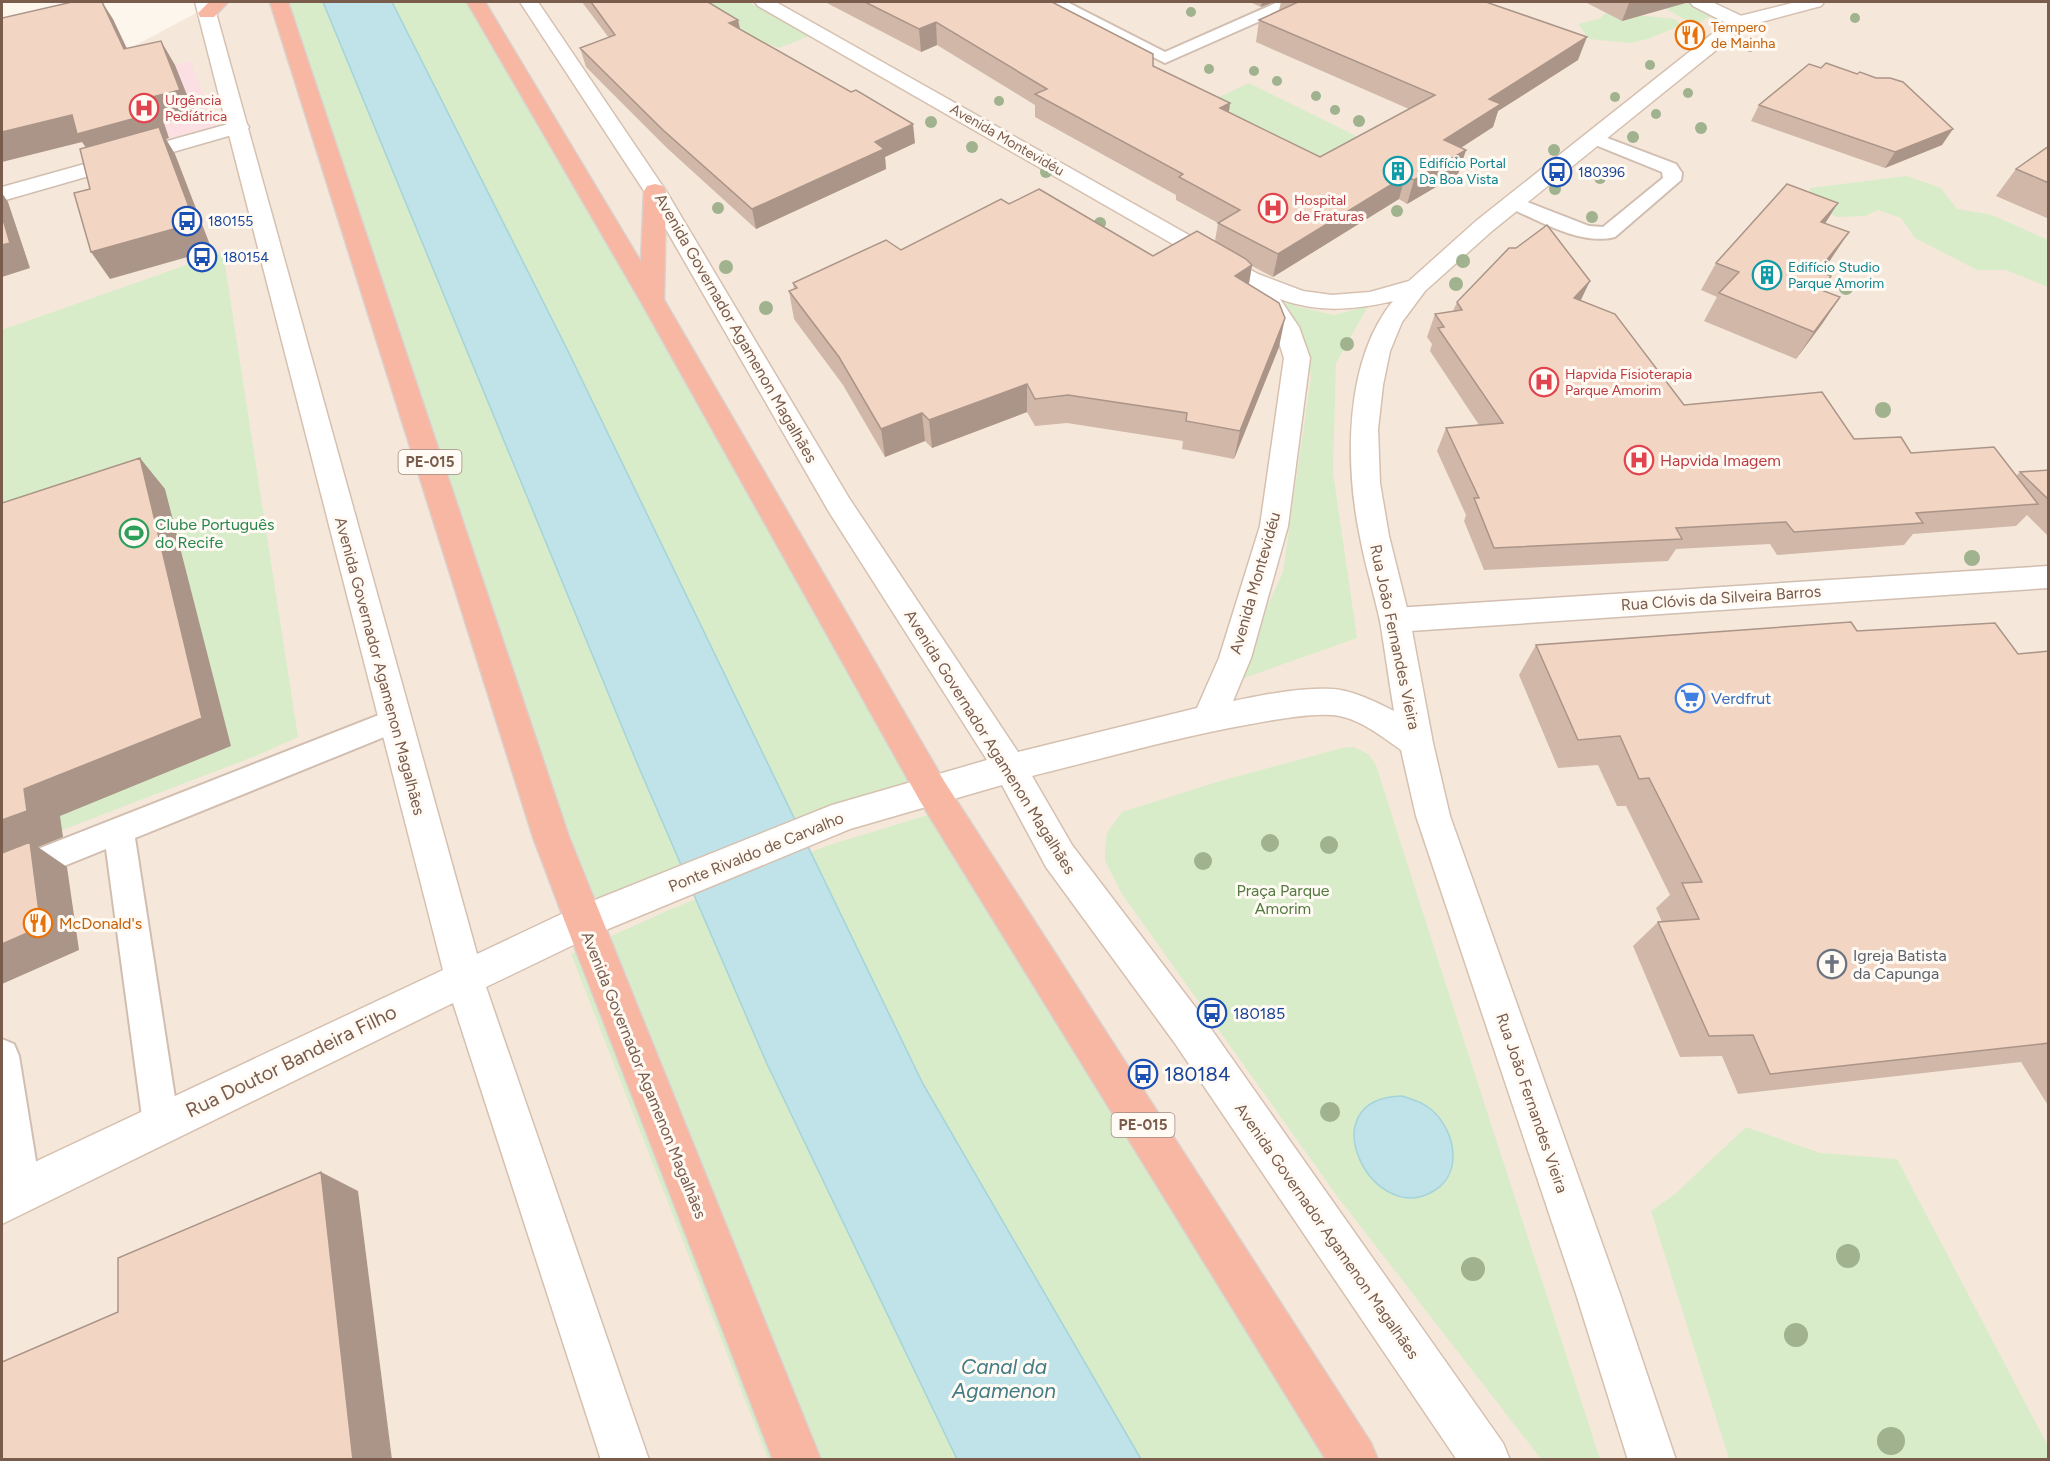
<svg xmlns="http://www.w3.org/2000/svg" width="2050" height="1461" viewBox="0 0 2050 1461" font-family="Figtree,sans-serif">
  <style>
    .residential { fill: #f5e8da }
    .medical { fill: #fbdfe3 }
    .green { fill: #d8ecc9 }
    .water { fill: #bfe3e8; stroke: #a5d3da; stroke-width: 1.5 }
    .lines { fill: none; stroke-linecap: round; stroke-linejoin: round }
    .lane-casing { stroke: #d1beb0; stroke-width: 4 }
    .street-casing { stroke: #d1beb0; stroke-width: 3 }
    .secondary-casing { stroke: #d6c0b0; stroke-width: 3 }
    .highway-casing { stroke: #dad1cd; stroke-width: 3 }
    .lane { fill: #fff; fill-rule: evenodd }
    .street { fill: #fff; fill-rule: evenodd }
    .secondary { fill: #fff; fill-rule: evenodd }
    .highway { fill: #f7b7a3; fill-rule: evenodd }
    .tree { fill: #a0b28e }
    .wall { fill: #d1b7a8 }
    .shaded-wall { fill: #aa9588 }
    .building { fill: #f3d5c3; stroke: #aa9588; stroke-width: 1.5 }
    .labels { text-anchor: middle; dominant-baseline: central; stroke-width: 6; stroke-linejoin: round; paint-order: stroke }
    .far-food-label { font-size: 14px; fill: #c56008; stroke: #fffaf3; text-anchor: start }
    .far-health-label { font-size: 14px; fill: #be3a42; stroke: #fffaf3; text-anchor: start }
    .far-street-label { font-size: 14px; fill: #7a5c4d; stroke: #fffaf3 }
    .far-culture-label { font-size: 14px; fill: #0d838f; stroke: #fffaf3; text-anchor: start }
    .far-transit-label { font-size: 14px; fill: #164399; stroke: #fffaf3; text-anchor: start }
    .shield { fill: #fffaf3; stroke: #a28b7f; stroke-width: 1.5 }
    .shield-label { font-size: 15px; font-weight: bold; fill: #7a5c4d }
    .street-label { font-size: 16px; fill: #7a5c4d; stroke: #fffaf3 }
    .health-label { font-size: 16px; fill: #be3a42; stroke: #fffaf3; text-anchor: start }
    .leisure-label { font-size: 16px; fill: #27864d; stroke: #fffaf3; text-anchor: start }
    .shop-label { font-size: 16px; fill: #366cbe; stroke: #fffaf3; text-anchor: start }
    .park-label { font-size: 16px; fill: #537a41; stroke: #fffaf3 }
    .food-label { font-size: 16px; fill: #c56008; stroke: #fffaf3; text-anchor: start }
    .worship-label { font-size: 16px; fill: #5b616d; stroke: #fffaf3; text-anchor: start }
    .transit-label { font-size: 16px; fill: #164399; stroke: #fffaf3; text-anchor: start }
    .near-street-label { font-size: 20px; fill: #7a5c4d; stroke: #fffaf3 }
    .near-transit-label { font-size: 20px; fill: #164399; stroke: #fffaf3; text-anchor: start }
    .near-water-label { font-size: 21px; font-style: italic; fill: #437c86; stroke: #fffaf3 }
  </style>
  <rect width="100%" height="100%" fill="#fdf6ec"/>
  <path class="residential" d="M217,2H2048V1459L2,1460V116Z"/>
  <path class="medical" d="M190,61L216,126L93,158L75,89Z"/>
  <path class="green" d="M279,2H476L652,300L932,791L583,922L517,730Z
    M683,2H748L809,36L779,48L747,36Z
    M1654,2H1691L1715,14L1699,23L1684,19Z
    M1607,12L1675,19L1681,25L1648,39L1629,43L1589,39L1578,24L1599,19Z
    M1249,83L1364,140L1316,165L1202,105Z
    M1907,176L1941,188L1957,209L1992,215L2048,240V287L2006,270H1977L1915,238L1901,218L1878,210L1865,216L1836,217L1809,195L1810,188Z
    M223,252L298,737L258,755L2,853V330Z
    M1274,295L1299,307L1334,315L1368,306L1336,363L1333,472L1357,638L1233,682L1283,572L1311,377L1301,329Z
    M1354,747L1368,754L1376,765C1449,997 1525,1228 1600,1459H1541L1337,1196L1122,894L1105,861V846L1107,833L1122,812L1217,782L1342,748Z
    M931,814L983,904L1343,1459H768L571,954L669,910L826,846Z
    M1746,1127L1820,1153L1897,1159L2048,1446V1459H1729L1651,1211L1675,1194Z"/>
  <path class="water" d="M323,2H392L567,349L923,1084L1141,1459H957L767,1064L637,763Z
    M1402,1096C1414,1100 1425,1103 1434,1112C1457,1135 1463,1177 1430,1193C1370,1224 1309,1098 1402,1096Z"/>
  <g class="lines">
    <g class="lane-casing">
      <path id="lane" d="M1048,2H1067L1165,52L1278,2H1298L1296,5L1165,63L1050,5Z
        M1594,133L1676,164L1682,173L1681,180L1615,237C1580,246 1539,220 1507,207L1504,203L1507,199L1514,197L1589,226L1603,227L1663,178L1662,172L1588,142L1585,138L1588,134Z
        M394,709L404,713L408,721L404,729L135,838L179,1124L174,1137L161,1142L148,1137L143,1124L106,849L2,891V863Z
        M2,1039L14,1044L19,1056L41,1192L36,1205L23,1210L10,1205L5,1192L2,1170Z"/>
    </g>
    <g class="street-casing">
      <path id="street" d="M1690,2H1712L1746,18L1748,22L1746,26H1732L1693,6Z
        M239,121L246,123L249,127L246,131L2,201V187Z
        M2048,566V588L1395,632L1384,628L1380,620L1384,612L1395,608Z"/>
    </g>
    <g class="secondary-casing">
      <path id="secondary" d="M195,2H213L477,954L570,910L832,805L987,760L829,512L644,191L520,2H538L666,191L849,498L1018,752L1197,708L1219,658L1260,526L1284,358L1274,327L1246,286L758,6L755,2H776L1258,274L1303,291L1332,295L1370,292L1409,281L1476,221L1732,18L1796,2H1824L1821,6L1746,26L1492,231L1425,291L1402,322L1390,351L1383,385L1378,429L1380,483L1389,536L1410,620L1433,743L1450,816L1620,1294L1676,1460H1628L1576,1294L1416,816L1401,750C1381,736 1358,717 1332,715C1310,713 1273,720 1251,724C1177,737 1105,758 1032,776L1072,845L1202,1016L1503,1443L1510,1460H1457L1174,1042L1046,867L1002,785L850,829L596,934L486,987L649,1460H601L453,1003L2,1224V1180L41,1159L443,970ZM1280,299C1319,313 1354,310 1393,301C1344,361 1345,464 1360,537C1365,565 1374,593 1380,621C1385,651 1389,681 1394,711C1376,702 1352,690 1332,689C1299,687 1264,695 1233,701L1251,658L1288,526L1310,358L1299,327Z"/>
    </g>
    <g class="highway-casing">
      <path id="highway" d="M209,2H228L214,17H200L198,13Z
        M270,2H288L569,837L821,1460H773L565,922L533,837Z
        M467,2H485L641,262L644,191L647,186L655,184L663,186L666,191L664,300L944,781L1371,1443L1378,1460H1326L920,801L640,300Z"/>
    </g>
    <use href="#lane" class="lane"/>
    <use href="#street" class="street"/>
    <use href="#secondary" class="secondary"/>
    <use href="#highway" class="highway"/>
  </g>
  <g class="tree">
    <circle cx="1191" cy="12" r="5"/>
    <circle cx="1855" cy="18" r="5"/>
    <circle cx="1750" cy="47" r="5"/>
    <circle cx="1650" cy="65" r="5"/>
    <circle cx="1209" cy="69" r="5"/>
    <circle cx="1254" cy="71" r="5"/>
    <circle cx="1277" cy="81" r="5"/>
    <circle cx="1688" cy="93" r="5"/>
    <circle cx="1316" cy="96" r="5"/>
    <circle cx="1615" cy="97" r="5"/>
    <circle cx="999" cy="101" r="5"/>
    <circle cx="1335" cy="110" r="5"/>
    <circle cx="1656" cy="114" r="5"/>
    <circle cx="1359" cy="121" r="6"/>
    <circle cx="931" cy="122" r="6"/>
    <circle cx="1701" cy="128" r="6"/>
    <circle cx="1633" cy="137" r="6"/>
    <circle cx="972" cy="147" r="6"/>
    <circle cx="1554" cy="150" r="6"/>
    <circle cx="1046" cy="172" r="6"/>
    <circle cx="1600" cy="178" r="6"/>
    <circle cx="1555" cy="189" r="6"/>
    <circle cx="718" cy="208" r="6"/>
    <circle cx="1397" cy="211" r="6"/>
    <circle cx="1592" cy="217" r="6"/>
    <circle cx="1100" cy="223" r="6"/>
    <circle cx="1463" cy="261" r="7"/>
    <circle cx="726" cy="267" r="7"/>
    <circle cx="1456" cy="284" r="7"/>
    <circle cx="1846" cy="288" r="7"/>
    <circle cx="766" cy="308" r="7"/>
    <circle cx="1347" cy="344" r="7"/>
    <circle cx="1883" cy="410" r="8"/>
    <circle cx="1972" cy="558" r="8"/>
    <circle cx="1270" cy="843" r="9"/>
    <circle cx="1329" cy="845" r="9"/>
    <circle cx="1203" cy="861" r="9"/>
    <circle cx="1330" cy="1112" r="10"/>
    <circle cx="1848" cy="1256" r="12"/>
    <circle cx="1473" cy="1269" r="12"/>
    <circle cx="1796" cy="1335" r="12"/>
    <circle cx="1891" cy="1441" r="14"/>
  </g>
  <path class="wall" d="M582,2H708L738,20L740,29L915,143L885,157L886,169L756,229L668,149L586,67L580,48L609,38Z
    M825,2H1052L1153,66L1230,103L1229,112L1320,157L1409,109L1256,42L1259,20L1279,10L1281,2H1486L1578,60L1498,111L1493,127L1461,148L1466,150L1458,174L1407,204L1399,199L1273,277L1252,266L1249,284L1279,347L1234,459L1182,449L1183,441L1067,423L1035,426L1027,412L932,448L925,441L885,457L843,385L794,319L789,291L794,289L793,283L901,250L1009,204L1153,256L1215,241L1218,223L1176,200V195L1035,117V105L937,45L921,52Z
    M1250,2H1274L1261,7Z
    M1585,2H1689L1622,21Z
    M1759,105L1942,145L1885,168L1751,121Z
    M2049,146V219L1996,196L2016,169Z
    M1825,224L1831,259L1821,272L1831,276L1822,290L1840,297L1822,324L1796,359L1704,321L1717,297L1701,290L1716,263Z
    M1581,301L1684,405L1854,439L1911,453L2016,476L2020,472L2049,470V537L2027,515L2016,526L1913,534L1904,545L1777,555L1770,544L1676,549L1668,561L1484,570L1464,521L1466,515L1437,451L1446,428L1479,425L1430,351L1432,344L1427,337L1435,314L1453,311L1457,302Z
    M1857,631L2018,654L2049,651V1107L2021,1062L1738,1094L1722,1056L1680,1057L1633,946L1658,922H1662L1656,908L1670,895L1626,806H1617L1598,765L1558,768L1519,675L1536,645Z"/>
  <path class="shaded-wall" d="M102,2L113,19L139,74L124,49Z
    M1262,2H1274L1261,7Z
    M1636,2H1689L1622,21L1629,3Z
    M738,20L742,38L729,23Z
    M936,22L937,45L921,52L919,29Z
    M1587,37L1578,60L1498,111L1493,127L1437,163L1444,140L1489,99Z
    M161,41L175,65L195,115L164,123L169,138L166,139L175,154L212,250L110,279L91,252L94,159L82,142L2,162V132L72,115L148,98Z
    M1230,103L1227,126L1220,108Z
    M913,124L915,143L885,157L886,169L756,229L752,209L875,142Z
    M1953,129L1942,145L1885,168L1895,152Z
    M1466,150L1458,174L1407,204L1414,180Z
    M1405,176L1399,199L1273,277L1278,254Z
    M2,193L8,202L30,268L2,277Z
    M1838,203L1821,230V222Z
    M1849,232L1831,259L1801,298L1818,271Z
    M1252,265L1247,294L1235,276Z
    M1590,281L1579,304L1574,298Z
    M1840,297L1822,324L1796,359L1814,332Z
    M1285,318L1279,347L1234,459L1240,431Z
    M1027,384V412L932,448L929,420Z
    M922,413L925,441L885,457L881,429Z
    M140,458L165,489L231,746L60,816L63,837L38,847L67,867L79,950L2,984V820L24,789Z
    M321,1172L358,1191L392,1460H353Z"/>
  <path class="building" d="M72,2H102L124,49L161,41L180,90L148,98L154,113L77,134L72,115L2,132V18Z
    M591,2H708L738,20L729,23L851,92L856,90L913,124L875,142L884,149L752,209L663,130L580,48L615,35Z
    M865,2H1052L1153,54V66L1230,103L1220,108L1320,157L1435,95L1259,20L1298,2H1486L1587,37L1489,99L1501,104L1444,140L1466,150L1414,180L1405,176L1278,254L1218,223L1240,210L1179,177L1183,174L1035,94L1047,89L936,22L919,29Z
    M1826,63L1857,74L1860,72L1876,78H1890L1903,82L1953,129L1895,152L1759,105L1809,64L1821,68Z
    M159,127L195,223L91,252L74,193L90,189L80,149Z
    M2049,146V183L2016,169Z
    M1787,184L1838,203L1821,222L1849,232L1818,271L1831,276L1821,290L1840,297L1814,332L1719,293L1739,272L1716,263Z
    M1039,189L1153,256L1197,231L1246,259L1252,265L1235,276L1279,303L1285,318L1240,431L1186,421L1187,413L1068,395L1035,399L1027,384L929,420L922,413L881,429L839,357L789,291L797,288L793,283L886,240L901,250L1001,199L1009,204Z
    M2,216L10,243L2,245Z
    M1547,225L1590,281L1574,298L1615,314L1684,405L1822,392L1854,439L1901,437L1911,453L1994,447L2038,504L1916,513L1923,523L1794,532L1786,522L1676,528L1682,539L1494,548L1474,498H1479L1446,428L1503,423L1438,328L1444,327L1435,314L1462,310L1457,302L1509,248H1516Z
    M140,458L202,718L24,789L27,811L2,820V503Z
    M2049,470V500L2020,472Z
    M1851,622L1857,631L1995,623L2018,654L2049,651V1043L1770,1074L1753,1035L1709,1036L1658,922L1699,919L1682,883L1702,882L1649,778L1639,779L1620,736L1578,740L1536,645Z
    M30,842L41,927L2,944V853Z
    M321,1172L353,1460H2V1362L118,1312V1258Z"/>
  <defs>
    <g id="restaurant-ring" transform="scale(1.5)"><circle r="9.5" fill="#fffaf3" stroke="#e8710a" stroke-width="1.5"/><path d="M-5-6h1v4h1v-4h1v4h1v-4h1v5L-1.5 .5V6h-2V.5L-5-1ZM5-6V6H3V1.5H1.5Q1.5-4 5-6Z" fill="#e8710a"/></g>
    <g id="hospital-ring" transform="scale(1.5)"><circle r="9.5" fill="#fffaf3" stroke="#e0444e" stroke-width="1.5"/><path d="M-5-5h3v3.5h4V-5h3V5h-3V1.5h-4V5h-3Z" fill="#e0444e"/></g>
    <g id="building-ring" transform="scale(1.5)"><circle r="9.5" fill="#fffaf3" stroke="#0f9aa8" stroke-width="1.5"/><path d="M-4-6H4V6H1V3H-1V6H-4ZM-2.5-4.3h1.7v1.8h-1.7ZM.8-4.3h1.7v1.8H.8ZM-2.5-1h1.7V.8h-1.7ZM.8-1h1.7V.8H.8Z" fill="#0f9aa8"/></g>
    <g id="bus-ring" transform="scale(1.5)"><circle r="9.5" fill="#fffaf3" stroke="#1a4fb4" stroke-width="1.5"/><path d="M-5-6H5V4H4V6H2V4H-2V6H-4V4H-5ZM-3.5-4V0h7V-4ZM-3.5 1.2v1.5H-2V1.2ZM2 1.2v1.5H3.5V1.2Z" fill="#1a4fb4"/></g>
    <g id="stadium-ring" transform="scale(1.5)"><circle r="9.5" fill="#fffaf3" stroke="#2e9e5b" stroke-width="1.5"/><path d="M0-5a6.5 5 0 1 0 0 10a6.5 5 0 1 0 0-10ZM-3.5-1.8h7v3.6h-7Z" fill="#2e9e5b"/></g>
    <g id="supermarket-ring" transform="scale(1.5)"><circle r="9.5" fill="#fffaf3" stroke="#3f7fe0" stroke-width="1.5"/><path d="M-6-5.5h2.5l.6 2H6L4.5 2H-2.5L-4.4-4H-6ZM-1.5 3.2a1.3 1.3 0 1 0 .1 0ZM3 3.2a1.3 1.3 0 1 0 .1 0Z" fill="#3f7fe0"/></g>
    <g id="church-ring" transform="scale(1.5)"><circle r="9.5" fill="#fffaf3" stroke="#6b7280" stroke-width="1.5"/><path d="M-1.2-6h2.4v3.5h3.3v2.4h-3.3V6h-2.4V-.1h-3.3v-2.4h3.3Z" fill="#6b7280"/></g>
  </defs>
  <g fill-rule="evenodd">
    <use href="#restaurant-ring" x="1690" y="35"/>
    <use href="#hospital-ring" x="144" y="108"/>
    <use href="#building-ring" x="1398" y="171"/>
    <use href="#bus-ring" x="1557" y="172"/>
    <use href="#hospital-ring" x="1273" y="208"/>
    <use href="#bus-ring" x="187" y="221"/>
    <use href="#bus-ring" x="202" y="257"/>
    <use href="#building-ring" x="1767" y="275"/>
    <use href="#hospital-ring" x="1544" y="382"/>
    <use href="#hospital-ring" x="1639" y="460"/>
    <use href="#stadium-ring" x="134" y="533"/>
    <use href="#supermarket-ring" x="1690" y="698"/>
    <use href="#restaurant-ring" x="38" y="923"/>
    <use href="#church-ring" x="1832" y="964"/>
    <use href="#bus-ring" x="1212" y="1013"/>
    <use href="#bus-ring" x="1143" y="1074"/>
  </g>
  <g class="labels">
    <g class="far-food-label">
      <text x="1711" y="27">Tempero<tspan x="1711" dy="16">de Mainha</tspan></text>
    </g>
    <g class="far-health-label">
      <text x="165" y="100">Urgência<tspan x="165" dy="16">Pediátrica</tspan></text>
      <text x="1294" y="200">Hospital<tspan x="1294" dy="16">de Fraturas</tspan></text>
      <text x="1565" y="374">Hapvida Fisioterapia<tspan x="1565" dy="16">Parque Amorim</tspan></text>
    </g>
    <g class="far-street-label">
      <text transform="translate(1007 140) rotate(30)">Avenida Montevidéu</text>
    </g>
    <g class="far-culture-label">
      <text x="1419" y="163">Edifício Portal<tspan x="1419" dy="16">Da Boa Vista</tspan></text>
      <text x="1788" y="267">Edifício Studio<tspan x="1788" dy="16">Parque Amorim</tspan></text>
    </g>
    <g class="far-transit-label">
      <text x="1578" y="172">180396</text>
      <text x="208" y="221">180155</text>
      <text x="223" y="257">180154</text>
    </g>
    <g class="shield">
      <rect x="398.5" y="450" width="63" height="24" rx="4.5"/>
      <rect x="1111.5" y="1113" width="63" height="24" rx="4.5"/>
    </g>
    <g class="shield-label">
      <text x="430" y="462">PE-015</text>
      <text x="1143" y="1125">PE-015</text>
    </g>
    <g class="street-label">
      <text transform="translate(736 328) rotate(60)">Avenida Governador Agamenon Magalhães</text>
      <text transform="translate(1255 583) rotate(-74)">Avenida Montevidéu</text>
      <text transform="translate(1721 598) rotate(-4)">Rua Clóvis da Silveira Barros</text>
      <text transform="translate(1395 637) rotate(78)">Rua João Fernandes Vieira</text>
      <text transform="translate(380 666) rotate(75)">Avenida Governador Agamenon Magalhães</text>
      <text transform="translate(990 742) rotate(58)">Avenida Governador Agamenon Magalhães</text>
      <text transform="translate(756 852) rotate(-22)">Ponte Rivaldo de Carvalho</text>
      <text transform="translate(644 1075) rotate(68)">Avenida Governador Agamenon Magalhães</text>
      <text transform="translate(1532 1103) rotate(71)">Rua João Fernandes Vieira</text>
      <text transform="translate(1327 1231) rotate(55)">Avenida Governador Agamenon Magalhães</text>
    </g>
    <g class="health-label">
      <text x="1660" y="460">Hapvida Imagem</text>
    </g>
    <g class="leisure-label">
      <text x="155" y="524">Clube Português<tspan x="155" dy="18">do Recife</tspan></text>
    </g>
    <g class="shop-label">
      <text x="1711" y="698">Verdfrut</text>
    </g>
    <g class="park-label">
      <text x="1283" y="890">Praça Parque<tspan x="1283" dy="18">Amorim</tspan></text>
    </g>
    <g class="food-label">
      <text x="59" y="923">McDonald's</text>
    </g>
    <g class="worship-label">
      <text x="1853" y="955">Igreja Batista<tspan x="1853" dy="18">da Capunga</tspan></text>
    </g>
    <g class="transit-label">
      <text x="1233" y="1013">180185</text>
    </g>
    <g class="near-street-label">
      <text transform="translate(291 1061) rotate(-26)">Rua Doutor Bandeira Filho</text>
    </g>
    <g class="near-transit-label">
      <text x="1164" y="1074">180184</text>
    </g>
    <g class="near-water-label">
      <text x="1004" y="1366">Canal da<tspan x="1004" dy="24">Agamenon</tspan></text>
    </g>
  </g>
  <rect width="2050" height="1461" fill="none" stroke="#7a5c4d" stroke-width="6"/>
</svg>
